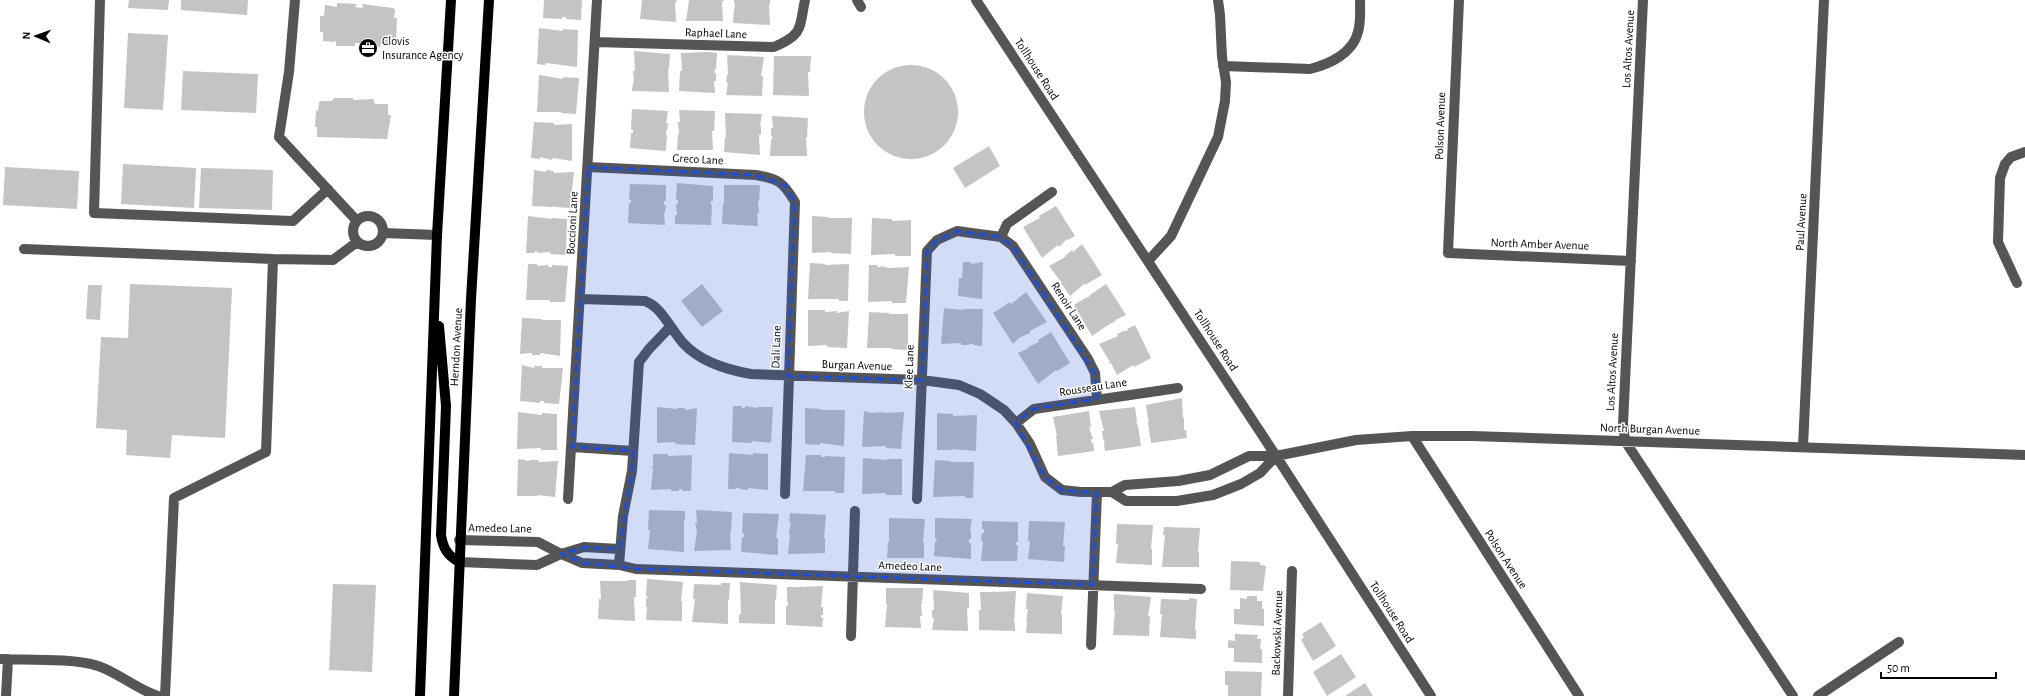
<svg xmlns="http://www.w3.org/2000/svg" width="2025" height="696" viewBox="0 0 2025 696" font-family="'Alegreya Sans',sans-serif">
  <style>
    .building { fill: #c4c4c4 }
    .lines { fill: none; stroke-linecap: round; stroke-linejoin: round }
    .minor { stroke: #555; stroke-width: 10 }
    .major { stroke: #000; stroke-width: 10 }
    .marked { fill: #1d4ed8; fill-opacity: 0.2; stroke: #1d4ed8; stroke-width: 3; stroke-dasharray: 8 5; stroke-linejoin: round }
    .labels { text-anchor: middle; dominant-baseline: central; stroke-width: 3; stroke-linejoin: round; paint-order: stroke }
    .street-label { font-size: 12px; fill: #000; stroke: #fff }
    .poi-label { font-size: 12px; fill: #000; stroke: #fff; text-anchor: start }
  </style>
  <rect width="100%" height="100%" fill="#fff"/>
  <path class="building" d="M129,0H169L168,10L128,8Z
    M181,0H248L247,15L181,10Z
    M544,0H582L581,20L566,19V17H562V19L543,18Z
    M642,0H677L675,3L676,22L640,19Z
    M689,0H724L722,2L723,21H686Z
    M734,0H770V5H769L770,25L733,23L734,7L735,8Z
    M337,3L357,4L355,7L363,8L362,4L393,8L395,10L394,18H397L396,44L381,43L380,47H361V43H355V46H336V39L335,42L323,41V32H320V16H324L325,5L337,7Z
    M539,28L563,31V29L578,30L577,67L546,63L545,65L537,64Z
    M128,33L168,35L163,110L124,108Z
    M634,51L670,54L669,69H668L669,92L632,91L633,83H634L633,71H635Z
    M709,52L717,53L716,69H715L714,73H716V81H714L715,93L679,91L680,71H682L681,53Z
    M727,55L764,57L761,76H763L762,96L726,95L728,83L726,82L727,75L728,74Z
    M774,56H811L810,72H808L809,96L773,95Z
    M864 112a47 47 0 1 1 94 0a47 47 0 1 1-94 0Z
    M183,71L258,74L256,113L181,110Z
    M539,75L563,79V77L579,78L576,114L561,113V112H537Z
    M334,98H353V100L373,99L375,104H388V115H391L387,139L317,137V127H315L316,111H318L319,103L320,101H332Z
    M632,109L668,111L666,123H668L667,131H666V135H667L666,151L630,148L631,133H633V130L631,129Z
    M679,110L715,111L714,131H712L713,150H677L678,134H679L678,122H680Z
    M725,113L762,114L760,126H761V134L759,135L760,155L724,152L725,137H726Z
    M772,116L808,118L807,138L806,137L807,156H770L771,140L773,137L771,136V128H773Z
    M534,122L554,123V125L572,124V161L553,158L552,160L540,157V159L531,158Z
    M989,146L1000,166L965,188L953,168Z
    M123,164L196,168L194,208L121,204Z
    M5,167L79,171L77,209L3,205Z
    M201,168L273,170L272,210L199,208Z
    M534,170L546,172V170L554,171L553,173L574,172L570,208L555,207V206L552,207L532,206Z
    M677,183L713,186V201H711V205H712L711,225L675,224V215H677L676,204H678V200H676Z
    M630,184L666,185V201H664V205H666L665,213H664L665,225L628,223L629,203H631V200H629Z
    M724,185H760L759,201H758L759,213H757L758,226L722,224L723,204H724Z
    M1056,206L1075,236L1068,240L1067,239L1059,247L1058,245L1042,258L1023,227L1040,218L1039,216Z
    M528,216L552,219V218L567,219L566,255L550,254V252L538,253V252L535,251V253H526Z
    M812,216L828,217V218H852L851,254L831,253V252L812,253Z
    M872,218L892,219V221L911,220V256H895V254L871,255Z
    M1082,244L1102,275L1085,285L1084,284L1070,296L1062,284L1059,286L1062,283L1049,266L1065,257L1066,255L1072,250L1073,252Z
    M963,262H971V264L983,262L982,299L958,296L959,278H962Z
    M810,263L825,264V265L849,264L848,301H839V299H808Z
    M528,264H537V266L548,265V267H552V265L568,266L565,302H550V300H526Z
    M869,265H878L877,267H881V266L889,268L909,267L906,303H892V301L868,302Z
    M130,284L232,288L225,438L172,435L170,458L126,455L127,430L96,428L101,337L128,338Z
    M702,284L723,311L702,327L681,301Z
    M1106,284L1126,315L1115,320L1116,321L1108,325L1092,336L1074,305L1087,297L1088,298L1090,295Z
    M88,285H102L100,320L86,319Z
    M1026,292L1047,322L1030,331V333L1019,338L1013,344L993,313L1010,302L1011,304Z
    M944,308L963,310V309H983L982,346L973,345V344H969V345H961V343L941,344Z
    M808,310H825V312L837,311V313L849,311L847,348L827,347V345L808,346Z
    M869,312L889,313V314H908V350L891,349L892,348H867Z
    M522,318L542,319V320H561L560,356L541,353L540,355H532V353L520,354Z
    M1135,325L1151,358L1134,367L1133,365L1117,375L1111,363L1107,364L1110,362L1099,344L1118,336L1117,334L1124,331H1128L1127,329Z
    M1051,332L1070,363L1057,371L1056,370L1038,384L1018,353L1029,348L1028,347L1039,342L1038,340Z
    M522,365L534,368V366H542V368H563L559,404L544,403V401H540V403L520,401Z
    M1182,398L1183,418H1184V430H1186L1187,438L1151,443L1148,423L1149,419H1148L1146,405Z
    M733,406H742V408H745V406L757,408V407H773L771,443L752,441V443L732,442Z
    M657,407L677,409V408H685V410L697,408L695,445L675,444V442L657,443Z
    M1135,407L1137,422H1136L1138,426L1141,446L1105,451L1104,442H1105L1103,439L1102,431H1104L1099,411Z
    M805,408L821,409V410H845L844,446L820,443V445L805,444Z
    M864,411L872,413L884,412V413L904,412L901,449L886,448V446L862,447Z
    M1089,411L1091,427H1089L1093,439H1091V443L1093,442L1094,451L1058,456L1056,436H1057L1053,417Z
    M518,412L542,415V413L557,414V450H541V448L517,449Z
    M937,413L953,414V416L977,415L976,451L952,449V450H937Z
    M729,453L753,455V453L768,454V490L748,488V490L740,489V488H736V489H728Z
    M653,454H668V456L692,455L691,491H682V489H679V491H671V489L651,490L653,468H649L653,467Z
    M806,455H821V457H825V456L845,457L844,493H835V491H803Z
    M863,458L887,460V459H902V495H886V493L862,494Z
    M518,459L526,460V461H530V460H538L539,462L558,461L555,497L537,495V496H517Z
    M935,460L950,461V462H974L973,498H965V496L933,497Z
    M649,510L685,511V520H684V552L648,549L650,530H648Z
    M696,510L732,512L731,532H730L731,550L694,551L697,531L695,523H697Z
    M743,513L779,514L776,538H778V555L741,552L742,537H744V533H742Z
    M790,513L826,515L824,538H825V553L788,554L790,535L789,533L791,522H789Z
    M889,518L925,519L923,542L924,543V558H887L888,542H889Z
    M935,518L972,519L970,531H971V539H969V543H971V559L934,556L935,541H936L937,538H935Z
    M982,521L1018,522V542H1016V545H1018L1017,561H981L983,541H981L982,533H984V529H982Z
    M1029,521L1065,522L1063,546H1065L1064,562L1028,559L1030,541H1028Z
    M1117,524L1153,525L1151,549H1152V565L1116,563L1118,544H1116Z
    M1164,527L1200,528L1198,552H1199V567H1162L1165,535H1163Z
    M1231,561L1260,562V565L1266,566L1263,591L1230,590Z
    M647,579L683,582L681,601H682V621L646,620L647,607H646V599L648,598L646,595Z
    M628,580H636V597H634L635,621L598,619L599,599H601L600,581H628Z
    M740,582L777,585L776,600H775V624L739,623V614H741Z
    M721,583H730L729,600H728V624L692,622L695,599H693L694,584L721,585Z
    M333,584L376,585L372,672L329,670Z
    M800,586L802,587L823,586L821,607H823V615H821V618H823L822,627L786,625V606H788V602H787V587H800Z
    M886,588H923L922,604H921L922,616H920L921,628L885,627L887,604H886Z
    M933,590L969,593V608H967L968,631L932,630L934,618H932V610H934Z
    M993,591L995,592L1016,591L1014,623H1015V631L979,630V610H981L980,592H993Z
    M1027,593L1063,596L1061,614H1062V634L1026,633L1027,621H1026L1028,609H1026Z
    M1114,594L1151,597L1148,616H1150L1149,636L1113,635L1115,611H1114Z
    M1247,596H1257V601H1262V609H1264V626L1234,624V609H1240V598L1247,599Z
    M1189,598L1197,599L1195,630H1196V639L1160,637L1162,614H1160L1161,599L1189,600Z
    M1321,622L1336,646L1313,661L1301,640L1304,637L1302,634Z
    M1235,634L1258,635L1257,639H1261L1260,649H1262V663L1234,662V648H1228V640L1235,641Z
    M1341,654L1356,677L1327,696L1313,672Z
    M1225,671L1262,672L1261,696H1228V685H1225Z
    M1365,683L1373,696H1345Z"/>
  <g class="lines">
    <path class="minor" d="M100,0L94,213L293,221L328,189
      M295,0L289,72L279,137L357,221
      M857,0L861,7
      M976,0L1276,456L1431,696
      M1459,0L1448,253L1631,261
      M1643,0L1623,424L1625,441L1793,696
      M595,42L774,47C804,34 799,28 805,0
      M1223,66L1310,69C1330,64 1353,53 1358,32C1361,22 1360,10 1360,0
      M588,167L756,175C779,179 783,182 795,202L785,494
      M353 231a15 15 0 1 1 30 0a15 15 0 1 1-30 0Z
      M383,233L437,235
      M1001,237L1007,224L1052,192
      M24,249L273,259L266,452L174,498L165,696
      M273,259L333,260L357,242
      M1148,261L1171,236L1218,137L1225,101L1226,82L1222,57L1220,15L1218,0
      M2017,283L1998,242L2000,178L2005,164L2011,157L2025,152
      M580,299L645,301C662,307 671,330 684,344C700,361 728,370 751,374L922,380L959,385L980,394L1004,410L1016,423L1030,444L1045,477L1062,490L1081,492H1112L1125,485L1178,481L1210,475L1249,456H1276L1356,440L1412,436H1472L2025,455
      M670,327L649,349L639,362L632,471L623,516L619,565L636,569L1201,589
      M1016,423L1034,409L1178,388
      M1412,436L1579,696
      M1803,446L1824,0
      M572,447L633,451
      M1112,492L1126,501H1177L1213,495L1241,484L1260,473L1276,456
      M568,499L597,0
      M917,499L927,251L937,240L957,231L1001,237L1013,246L1088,359L1095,373L1097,399
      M459,540L538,542L561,554L584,547L619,549
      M459,562L537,565L561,554L582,563L619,565
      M851,636L855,511
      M1091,645L1097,493
      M0,659C26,660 75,658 98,666C119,673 136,689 158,696
      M6,696L8,659
      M1288,696L1292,571
      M1818,696L1899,642"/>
    <path class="major" d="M439,326L446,406L441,535C443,548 447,555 459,562
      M420,696L437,235L451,0
      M454,696L471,299L489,0"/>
  </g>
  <path class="marked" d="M588,167L756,175L785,185L795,202L788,376L922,380L927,251L937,240L957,231L1001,237L1013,246L1095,373L1097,399L1034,409L1016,423L1045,477L1062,490L1097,493L1093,585L636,569L582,563L561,554L584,547L619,549L632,471L633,451L572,447Z"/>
  <defs>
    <g id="office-disc" transform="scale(1)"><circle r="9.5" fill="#000" stroke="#fff"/><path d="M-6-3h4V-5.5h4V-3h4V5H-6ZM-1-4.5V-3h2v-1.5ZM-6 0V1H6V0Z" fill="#fff"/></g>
  </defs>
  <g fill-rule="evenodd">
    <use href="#office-disc" x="368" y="48"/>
  </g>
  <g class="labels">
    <g class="street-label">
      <text transform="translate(716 33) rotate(2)">Raphael Lane</text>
      <text transform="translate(1628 49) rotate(-87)">Los Altos Avenue</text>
      <text transform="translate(1037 69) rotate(57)">Tollhouse Road</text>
      <text transform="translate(1440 126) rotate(-88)">Polson Avenue</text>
      <text transform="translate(698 159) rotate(3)">Greco Lane</text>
      <text transform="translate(1801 222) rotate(-87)">Paul Avenue</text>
      <text transform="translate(572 223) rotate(-87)">Boccioni Lane</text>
      <text transform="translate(1540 244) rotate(2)">North Amber Avenue</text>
      <text transform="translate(1069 306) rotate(57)">Renoir Lane</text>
      <text transform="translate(1216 340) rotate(57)">Tollhouse Road</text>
      <text transform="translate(456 347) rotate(-87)">Herndon Avenue</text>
      <text transform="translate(776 347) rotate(-88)">Dali Lane</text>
      <text transform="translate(857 365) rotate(2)">Burgan Avenue</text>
      <text transform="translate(909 367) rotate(-88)">Klee Lane</text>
      <text transform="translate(1612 372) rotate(-87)">Los Altos Avenue</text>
      <text transform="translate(1093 387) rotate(-9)">Rousseau Lane</text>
      <text transform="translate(1650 429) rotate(2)">North Burgan Avenue</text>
      <text transform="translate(500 528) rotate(1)">Amedeo Lane</text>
      <text transform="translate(1506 559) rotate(57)">Polson Avenue</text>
      <text transform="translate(910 566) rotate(2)">Amedeo Lane</text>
      <text transform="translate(1392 612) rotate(57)">Tollhouse Road</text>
      <text transform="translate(1277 633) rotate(-88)">Backowski Avenue</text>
    </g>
    <g class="poi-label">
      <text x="382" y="41">Clovis<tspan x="382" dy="14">Insurance Agency</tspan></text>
    </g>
  </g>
  <g transform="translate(36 36) rotate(272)" stroke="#ffffff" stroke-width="3" paint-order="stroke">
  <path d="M0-3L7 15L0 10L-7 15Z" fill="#000000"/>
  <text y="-6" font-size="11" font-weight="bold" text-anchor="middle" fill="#000000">N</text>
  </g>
  <path d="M1881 672v6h115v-6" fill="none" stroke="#000000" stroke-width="2"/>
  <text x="1887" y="672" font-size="12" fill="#000000" stroke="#ffffff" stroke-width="3" paint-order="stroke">50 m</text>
</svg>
